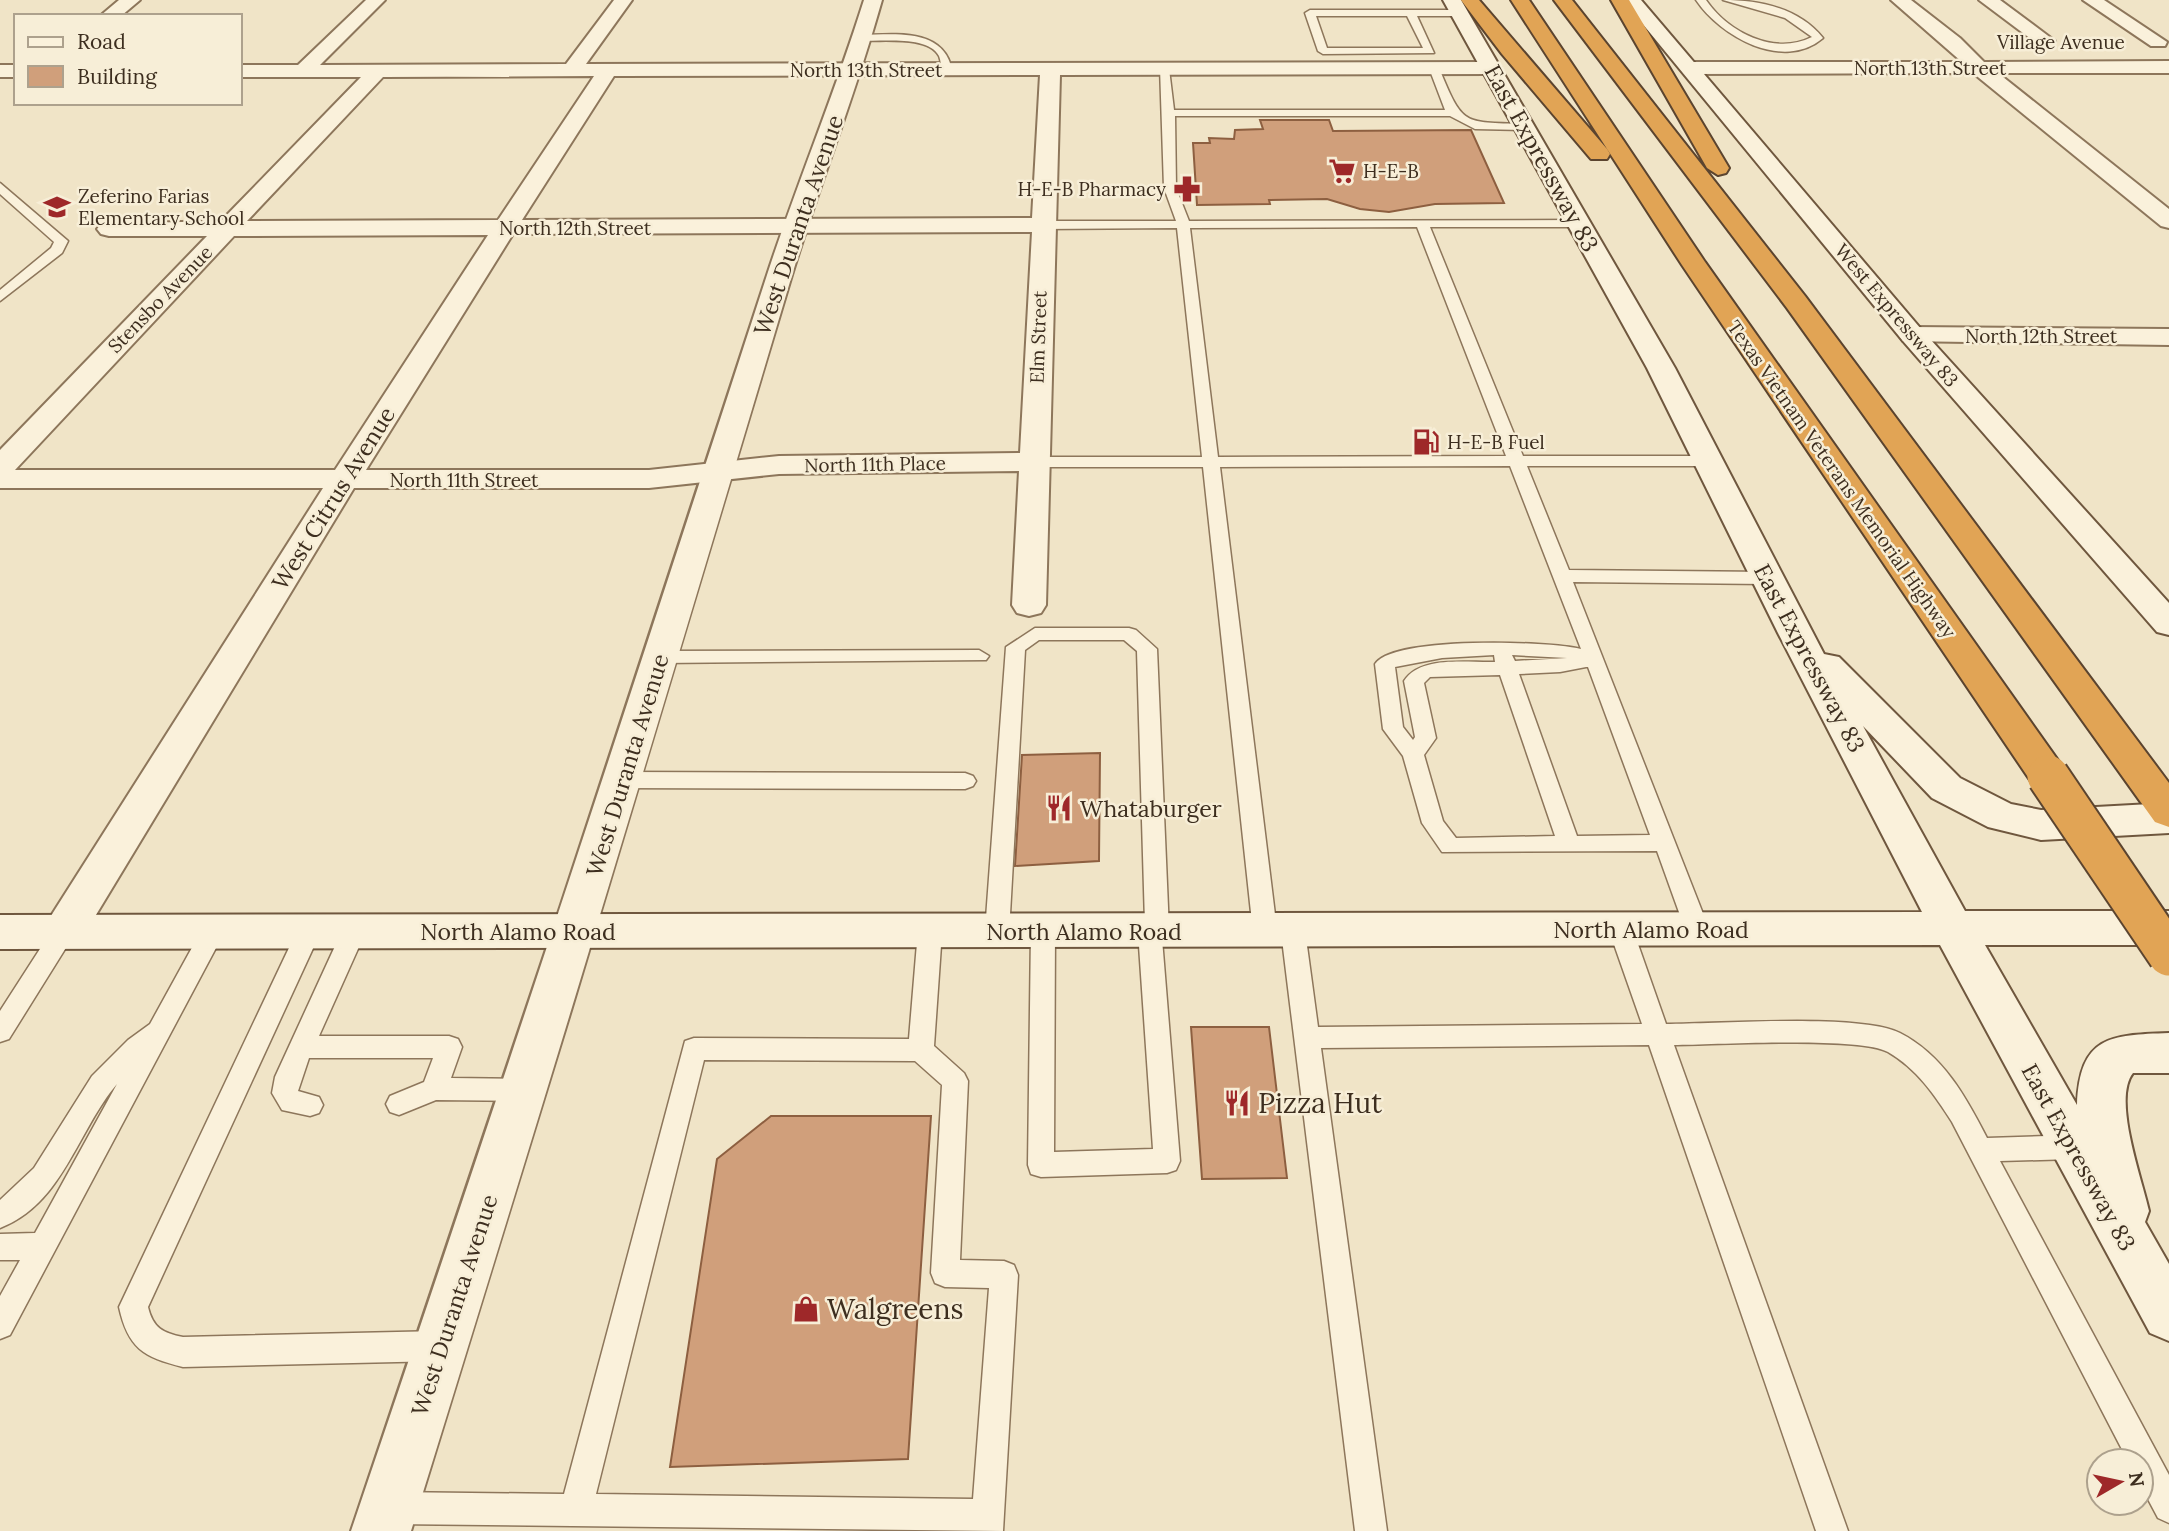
<svg xmlns="http://www.w3.org/2000/svg" width="2169" height="1531" viewBox="0 0 2169 1531" font-family="Lora,serif">
  <style>
    .building { fill: #d09f7b; stroke: #8d5f40; stroke-width: 2 }
    .lines { fill: none; stroke-linecap: round; stroke-linejoin: round }
    .service-casing { stroke: #8d765b; stroke-width: 3 }
    .minor-casing { stroke: #8d765b; stroke-width: 4 }
    .tertiary-casing { stroke: #8d765b; stroke-width: 4 }
    .secondary-casing { stroke: #6f573e; stroke-width: 4 }
    .motorway-casing { stroke: #5b442f; stroke-width: 4 }
    .service { fill: #faf1db; fill-rule: evenodd }
    .minor { fill: #faf1db; fill-rule: evenodd }
    .tertiary { fill: #faf1db; fill-rule: evenodd }
    .secondary { fill: #faf1db; fill-rule: evenodd }
    .motorway { fill: #e1a455; fill-rule: evenodd }
    .motorway-bridge-casing { stroke: #5b442f; stroke-width: 45; stroke-linecap: butt }
    .motorway-bridge { stroke: #e1a455; stroke-width: 41 }
    .labels { text-anchor: middle; dominant-baseline: central; stroke-width: 5; stroke-linejoin: round; paint-order: stroke }
    .far-street-label { font-size: 19px; fill: #3d2e1f; stroke: #f7eed7 }
    .far-poi-label { font-size: 19px; fill: #3d2e1f; stroke: #f7eed7; text-anchor: start }
    .street-label { font-size: 23px; fill: #3d2e1f; stroke: #f7eed7 }
    .poi-label { font-size: 23px; fill: #3d2e1f; stroke: #f7eed7; text-anchor: start }
    .near-poi-label { font-size: 28px; fill: #3d2e1f; stroke: #f7eed7; text-anchor: start }
  </style>
  <rect width="100%" height="100%" fill="#f0e4c7"/>
  <path class="building" d="M1260,120H1329L1333,131L1471,130L1504,203L1435,204L1389,212L1360,209L1327,199L1269,200L1270,204L1197,205L1193,143H1210L1209,138L1234,139L1235,130L1263,129Z
    M1100,753L1099,861L1015,866L1022,755Z
    M1191,1027H1269L1287,1178L1202,1179Z
    M771,1116H931L908,1459L670,1467L717,1159Z"/>
  <g class="lines">
    <g class="service-casing">
      <path id="service" d="M1696,0H1706C1728,32 1774,56 1812,37L1785,18L1723,0C1760,0 1799,8 1823,38C1783,72 1720,36 1696,0Z
        M1310,10H1460L1465,13L1460,16H1417L1434,53L1323,54L1318,51L1305,13ZM1316,16H1407L1423,48H1327Z
        M862,35C896,34 944,28 952,70L943,72C941,68 941,61 939,56C927,34 878,43 858,40V36Z
        M1434,65L1439,68C1463,126 1462,122 1524,124L1530,127L1524,130L1475,129L1450,116H1175L1176,188L1189,221L1583,220L1584,223L1578,227H1430L1523,456H1708L1716,461L1708,466H1527L1569,570L1767,572L1776,578L1767,584L1573,582L1709,929L1705,936L1697,938L1689,936L1685,929L1657,851L1442,852L1422,823L1403,756L1383,729L1375,664C1393,636 1549,641 1581,649L1510,466L1220,467L1277,931L1273,938L1265,940L1257,938L1253,931L1203,467H1033L1025,462L1033,457H1202L1177,228L1042,229L1035,225L1042,221H1176L1164,188L1160,67L1169,69L1174,110H1445L1429,68ZM1417,227L1506,456L1218,457L1190,228ZM1494,655L1495,662C1467,663 1421,655 1404,681L1415,737L1413,740L1403,727L1395,667L1442,658ZM1512,655L1567,658L1515,661ZM1586,667H1588L1650,835L1577,836L1519,674L1560,672ZM1500,675L1555,836L1456,838L1443,821L1424,755L1436,738L1424,683L1430,677Z
        M0,183L68,241L62,253L0,301V290L51,248L54,242L0,194Z
        M1035,628H1129L1136,630L1157,649L1169,931L1162,939L1180,1161L1176,1170L1167,1173L1041,1177L1031,1174L1028,1165L1031,931L1035,924L1043,922L1051,924L1055,931L1054,1152L1153,1149L1138,931L1145,923L1137,651L1124,640H1039L1025,650L1009,932L1005,939L997,941L989,939L985,932L1006,647Z
        M979,650L989,656L986,660L660,663L650,657L660,651Z
        M622,772L965,773L973,776L976,781L973,786L965,789L622,788L614,785L611,780L614,775Z
        M1621,921L1629,923L1633,930L1666,1024C1717,1024 1860,1013 1900,1033C1943,1055 1966,1097 1987,1138L2074,1135L2083,1139L2087,1147L2083,1155L2074,1159L2000,1161L2169,1475V1523L2158,1518L2141,1486V1461H2128L1952,1122C1934,1094 1917,1069 1888,1052C1859,1036 1714,1045 1674,1045L1848,1531H1816L1649,1045L1321,1048L1387,1531H1355L1281,931L1285,924L1293,922L1301,924L1305,931L1318,1027L1642,1024L1609,930L1613,923Z
        M64,922L72,924L76,931L72,938L9,1039L0,1042V1011L56,924Z
        M213,922L221,924L225,931L10,1335L0,1339V1296L20,1260H0V1234L35,1233L117,1084C77,1131 63,1204 0,1228V1200L34,1168L92,1076L128,1040L150,1024L205,924Z
        M309,922L317,924L321,931L148,1307C153,1328 163,1333 183,1337L441,1331L451,1336L456,1346L451,1356L441,1361L183,1367C143,1357 128,1348 119,1307L297,931L301,924Z
        M354,922L362,924L366,931L319,1036H449L458,1039L462,1047L451,1078L524,1079L533,1082L537,1090L533,1098L524,1101L436,1100L399,1115L390,1112L386,1104L390,1096L424,1082L433,1058H309L298,1091L319,1097L323,1105L319,1113L310,1116L282,1110L272,1093L275,1077L342,931L346,924Z
        M930,922L938,924L942,931L934,1046L964,1073L968,1081L960,1260L1004,1261L1014,1265L1018,1275L1003,1531L391,1524L380,1519L375,1508L380,1497L391,1492L564,1494L685,1041L694,1038L909,1039L918,931L922,924ZM704,1060L915,1061L942,1085L931,1273L935,1283L945,1287L989,1288L973,1499L596,1494Z"/>
    </g>
    <g class="minor-casing">
      <path id="minor" d="M119,0H140L121,16H100Z
        M366,0H385L320,65L566,64L614,0H632L586,64L1491,62L1501,68L1491,74L1060,75L1046,605L1041,613L1029,616L1017,613L1012,605L1019,471L779,474L649,488H354L79,943L64,948L49,943L43,931L49,919L323,488H0V450L207,236H109L101,234L97,229L101,224L221,221L361,77H240V65H298ZM1040,75L1032,218L522,220L614,76ZM594,76L498,220L247,221L383,77ZM1032,232L1020,453L779,456L649,470H366L513,234ZM488,235L335,470H15L234,236Z
        M1891,0H1911L1960,38L1984,62L2169,61V73H1998L2169,209V228L2161,226L1973,73L1691,74L1681,68L1691,62H1962Z
        M1979,0H2000L2055,41L2046,47L2039,45Z
        M2083,0H2104L2167,42L2165,46H2151Z
        M0,65H16V77H0Z
        M1912,327L2169,329V345L1903,341L1899,335L1903,329Z"/>
    </g>
    <g class="tertiary-casing">
      <path id="tertiary" d="M864,0H882C856,93 820,183 792,275C667,695 541,1113 411,1531H351C493,1113 631,695 767,275C797,183 835,93 864,0Z"/>
    </g>
    <g class="secondary-casing">
      <path id="secondary" d="M1443,0H1461L1675,368L1824,654L1839,657L1960,778L2011,804L2041,810L2169,803V833L2041,840L1988,827L1932,798L1863,726L1965,911H2169V945H1985L2077,1105C2080,1036 2109,1035 2169,1033V1073H2133C2112,1099 2142,1179 2149,1211L2145,1222L2169,1264V1341L2150,1333L1940,945L0,949V915L1922,912L1778,633L1647,368Z
        M1623,0H1641L1921,329L2169,603V635L2157,632L1903,341Z"/>
    </g>
    <g class="motorway-casing">
      <path id="motorway" d="M1461,0H1479L1607,149L1610,154L1607,159H1591L1502,54Z
        M1511,0H1529L1705,262L2062,766L2067,776L2062,786L2048,790L2034,786L1682,265Z
        M1554,0H1572L1805,296L2169,783V827L2155,822L1787,308Z
        M1611,0H1629L1729,168L1726,173L1718,175L1707,168Z"/>
    </g>
    <use href="#service" class="service"/>
    <use href="#minor" class="minor"/>
    <use href="#tertiary" class="tertiary"/>
    <use href="#secondary" class="secondary"/>
    <use href="#motorway" class="motorway"/>
    <g class="motorway-bridge-casing">
      <path id="motorway-bridge" d="M2048,776L2169,955"/>
    </g>
    <use href="#motorway-bridge" class="motorway-bridge"/>
  </g>
  <defs>
    <g id="supermarket-bare" transform="scale(2.1)"><path d="M-6-5.5h2.5l.6 2H6L4.5 2H-2.5L-4.4-4H-6ZM-1.5 3.2a1.3 1.3 0 1 0 .1 0ZM3 3.2a1.3 1.3 0 1 0 .1 0Z" fill="#9e2829" stroke="#f7eed7" stroke-width="2.5" paint-order="stroke"/></g>
    <g id="pharmacy-bare" transform="scale(2.1)"><path d="M-2-6h4v4h4v4h-4v4h-4v-4h-4v-4h4Z" fill="#9e2829" stroke="#f7eed7" stroke-width="2.5" paint-order="stroke"/></g>
    <g id="school-bare" transform="scale(2.1)"><path d="M0-5L7-2L0 1L-7-2ZM-4 1L0 2.5L4 1V4Q0 6-4 4Z" fill="#9e2829" stroke="#f7eed7" stroke-width="2.5" paint-order="stroke"/></g>
    <g id="fuel-bare" transform="scale(2.1)"><path d="M-5.5-6h7V0h2V4h1.3V-2.5L3-4.5l.8-.8L6-3V5H2.5V1h-1V6h-7ZM-4.2-4.7v3.2H.2V-4.7Z" fill="#9e2829" stroke="#f7eed7" stroke-width="2.5" paint-order="stroke"/></g>
    <g id="restaurant-bare" transform="scale(2.1)"><path d="M-5-6h1v4h1v-4h1v4h1v-4h1v5L-1.5 .5V6h-2V.5L-5-1ZM5-6V6H3V1.5H1.5Q1.5-4 5-6Z" fill="#9e2829" stroke="#f7eed7" stroke-width="2.5" paint-order="stroke"/></g>
    <g id="shop-bare" transform="scale(2.1)"><path d="M-5-2.5h2.3a2.7 3.5 0 0 1 5.4 0H5L5.5 6h-11ZM-1.5-2.5h3a1.5 2.3 0 0 0-3 0Z" fill="#9e2829" stroke="#f7eed7" stroke-width="2.5" paint-order="stroke"/></g>
  </defs>
  <g fill-rule="evenodd">
    <use href="#supermarket-bare" x="1342" y="171"/>
    <use href="#pharmacy-bare" x="1187" y="189"/>
    <use href="#school-bare" x="57" y="207"/>
    <use href="#fuel-bare" x="1426" y="442"/>
    <use href="#restaurant-bare" x="1059" y="808"/>
    <use href="#restaurant-bare" x="1237" y="1103"/>
    <use href="#shop-bare" x="806" y="1309"/>
  </g>
  <g class="labels">
    <g class="far-street-label">
      <text x="2061" y="42">Village Avenue</text>
      <text x="1930" y="68">North 13th Street</text>
      <text x="866" y="70">North 13th Street</text>
      <text x="575" y="228">North 12th Street</text>
      <text transform="translate(160 299) rotate(-46)">Stensbo Avenue</text>
      <text transform="translate(1897 315) rotate(50)">West Expressway 83</text>
      <text x="2041" y="336">North 12th Street</text>
      <text transform="translate(1038 337) rotate(-88)">Elm Street</text>
      <text transform="translate(875 464) rotate(-1)">North 11th Place</text>
      <text transform="translate(1842 479) rotate(55)">Texas Vietnam Veterans Memorial Highway</text>
      <text x="464" y="480">North 11th Street</text>
    </g>
    <g class="far-poi-label">
      <text x="1363" y="171">H-E-B</text>
      <text x="1166" y="189" text-anchor="end">H-E-B Pharmacy</text>
      <text x="78" y="196">Zeferino Farias<tspan x="78" dy="22">Elementary School</tspan></text>
      <text x="1447" y="442">H-E-B Fuel</text>
    </g>
    <g class="street-label">
      <text transform="translate(1542 158) rotate(61)">East Expressway 83</text>
      <text transform="translate(798 225) rotate(-71)">West Duranta Avenue</text>
      <text transform="translate(333 498) rotate(-58)">West Citrus Avenue</text>
      <text transform="translate(1810 658) rotate(62)">East Expressway 83</text>
      <text transform="translate(627 765) rotate(-73)">West Duranta Avenue</text>
      <text x="1651" y="929">North Alamo Road</text>
      <text x="518" y="931">North Alamo Road</text>
      <text x="1084" y="931">North Alamo Road</text>
      <text transform="translate(2079 1157) rotate(61)">East Expressway 83</text>
      <text transform="translate(454 1305) rotate(-72)">West Duranta Avenue</text>
    </g>
    <g class="poi-label">
      <text x="1080" y="808">Whataburger</text>
    </g>
    <g class="near-poi-label">
      <text x="1258" y="1103">Pizza Hut</text>
      <text x="827" y="1309">Walgreens</text>
    </g>
  </g>
  <rect x="14" y="14" width="228" height="91" fill="#f7eed7" stroke="#ada18d" stroke-width="2"/>
  <rect x="28" y="37" width="35" height="10" fill="#faf1db" stroke="#ada18d" stroke-width="2"/>
  <text x="77" y="49" font-size="21" fill="#3d2e1f">Road</text>
  <rect x="28" y="66" width="35" height="21" fill="#d09f7b" stroke="#ada18d" stroke-width="2"/>
  <text x="77" y="84" font-size="21" fill="#3d2e1f">Building</text>
  <g transform="translate(2120 1482) rotate(81)"><circle r="33" fill="#f7eed7" stroke="#ada18d" stroke-width="2"/>
  <path d="M0-5L12 26L0 18L-12 26Z" fill="#9e2829"/>
  <text y="-10" font-size="19" font-weight="bold" text-anchor="middle" fill="#3d2e1f">N</text>
  </g>
</svg>
